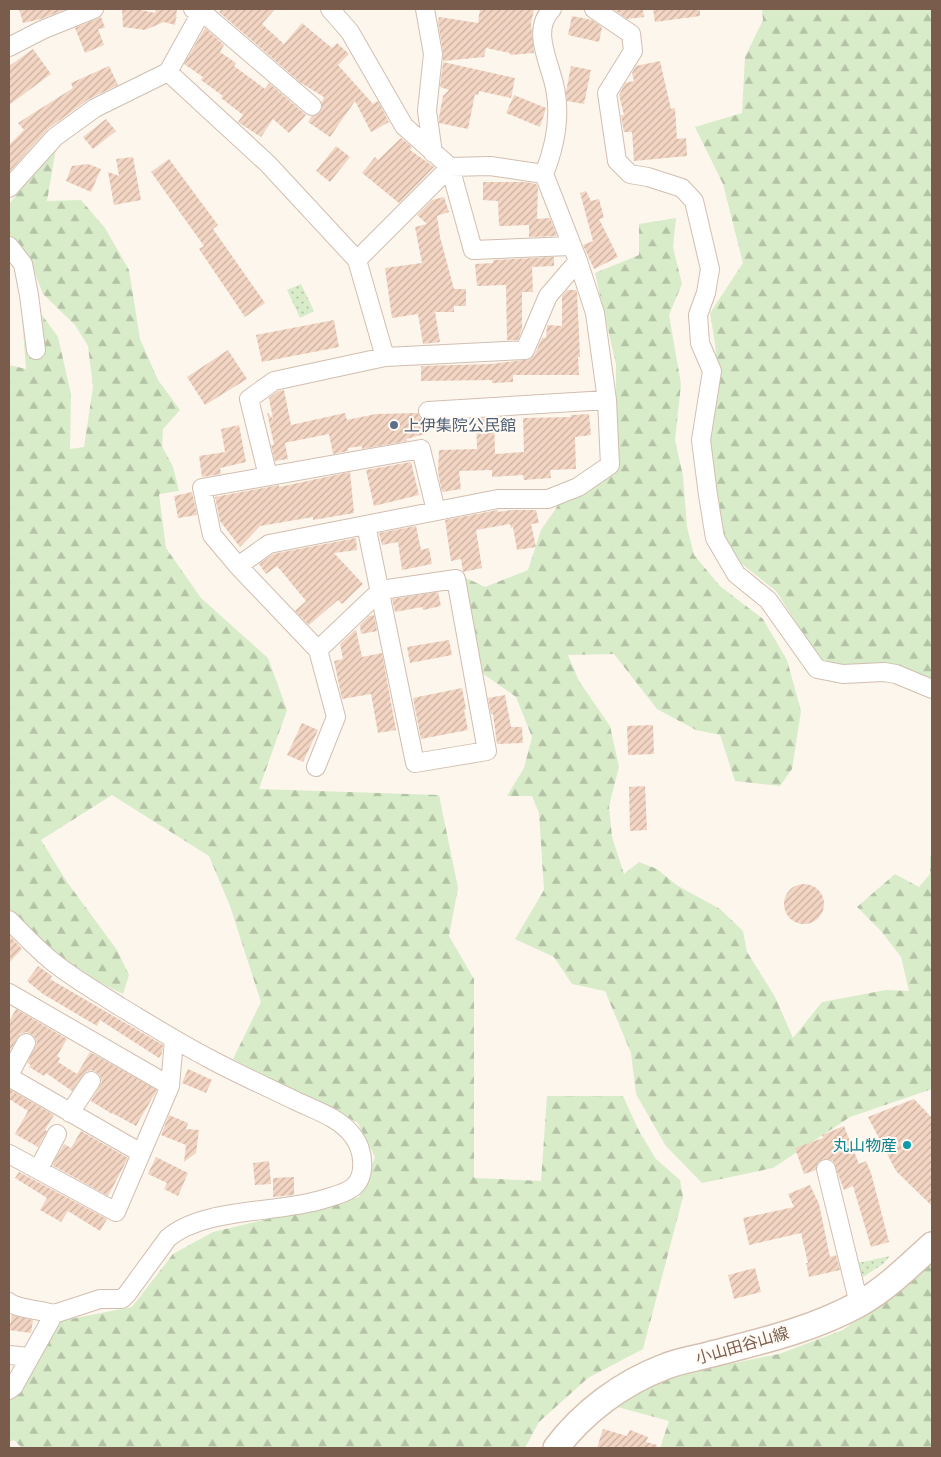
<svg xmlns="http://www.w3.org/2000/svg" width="941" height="1457" viewBox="0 0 941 1457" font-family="Inter,'Noto Sans JP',sans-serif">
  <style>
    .green { fill: url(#green-dots) }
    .forest { fill: url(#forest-firs) }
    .building { fill: url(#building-hatch) }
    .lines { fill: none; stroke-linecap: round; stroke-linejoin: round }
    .minor-casing { stroke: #d1beb0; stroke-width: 20 }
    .secondary-casing { stroke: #d6c0b0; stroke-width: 28 }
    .minor { stroke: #fff; stroke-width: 18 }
    .secondary { stroke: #fff; stroke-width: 25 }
    .service-dot { fill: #5c6f8a; stroke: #fffaf3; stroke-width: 2 }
    .culture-dot { fill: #0f9aa8; stroke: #fffaf3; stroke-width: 2 }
    .labels { text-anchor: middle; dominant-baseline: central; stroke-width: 4; stroke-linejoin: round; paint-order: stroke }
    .service-label { font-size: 16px; fill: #4e5e75; stroke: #fffaf3; text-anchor: start }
    .culture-label { font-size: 16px; fill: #0d838f; stroke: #fffaf3; text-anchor: end }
    .street-label { font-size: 16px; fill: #7a5c4d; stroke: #fffaf3 }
  </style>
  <defs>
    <pattern id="green-dots" width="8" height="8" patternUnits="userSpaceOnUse" patternTransform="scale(1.25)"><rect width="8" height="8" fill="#d8ecc9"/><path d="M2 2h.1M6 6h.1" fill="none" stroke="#b4c2a5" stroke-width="1.8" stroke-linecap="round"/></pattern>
    <pattern id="forest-firs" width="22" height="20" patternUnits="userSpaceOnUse" patternTransform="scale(1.25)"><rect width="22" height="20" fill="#d8ecc9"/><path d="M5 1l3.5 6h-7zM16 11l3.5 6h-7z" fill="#b4c2a5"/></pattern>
    <pattern id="building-hatch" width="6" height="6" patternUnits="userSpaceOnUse" patternTransform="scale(1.25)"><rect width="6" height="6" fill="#f3d5c3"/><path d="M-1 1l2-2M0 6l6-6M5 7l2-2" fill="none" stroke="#cab0a1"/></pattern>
  </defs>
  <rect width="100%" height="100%" fill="#fdf6ec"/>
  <path class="green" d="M301,284L314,311L300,318L287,290Z
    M890,1256L883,1264L863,1277L858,1263Z"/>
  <path class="forest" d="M762,9H932V684L870,669L819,662L802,632L776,591L728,553L710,478L711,413L718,378L715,343L710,313L743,263L723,184L695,127L742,113L745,57L763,20Z
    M56,148L47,201L81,200L105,228L129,270L140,339L158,380L180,410L163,429L162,446L173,467L179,491L159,494L166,548L201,598L268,658L287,710L259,789L439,795L458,888L449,936L474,979V1178L541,1181L547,1096H623L639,1131L656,1159L680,1180L683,1197L643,1349L588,1378L539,1422L525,1448H22L14,1440L9,1442V1400L23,1388L60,1321L132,1307L173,1254L213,1232L359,1197L375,1157L358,1123L233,1059L261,1002L230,906L209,856L112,795L41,840L67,882L117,950L129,975L123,994L95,980L55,953L9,911V365L26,369L21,303L29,297L58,337L71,394L70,449L84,447L93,387L88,346L75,325L43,294L33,268L16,252L9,247V204Z
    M676,218L673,247L682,284L669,315L681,384L675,440L683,476L687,527L694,555L720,586L763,619L787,660L801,711L792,769L780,786L735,781L720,735L696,730L657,709L614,654L568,655L579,681L610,726L619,767L609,806L612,837L624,874L639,862L657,869L678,886L720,909L743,931L747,952L775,997L793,1038L822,1002L886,990L909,991L901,957L881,931L857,907L895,874L919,887L930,874V856L932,855V1089L850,1117L773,1168L702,1183L666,1146L636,1094L631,1053L605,991L572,984L554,957L515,939L544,890L539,813L532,796H507L524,768L532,737L516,697L482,673L462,576L485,587L528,570L541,530L561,501L616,472V364L595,273L639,255V224Z
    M932,1258V1448H660L669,1421L614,1406L673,1375L779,1354L843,1330L885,1300Z"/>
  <path class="building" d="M19,9H64V10L41,19L23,23Z
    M136,9L155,13L156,9H177L176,17H178L176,18L175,25L164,22L145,30L123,27L122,10Z
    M222,9H275L262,24L284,44L302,23L332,48L337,43L349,54L338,65L373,104L378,101L389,122L371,132L355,101L330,137L308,122L312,116L320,112L322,107V102L324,97L301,83L219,12Z
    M480,9H534L531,23L534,53L510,55V53L486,48L484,57L443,61V52L438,22L439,17L478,23Z
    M613,9H643L644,17L627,19Z
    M653,9H700V16L655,22Z
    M572,16L592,20L602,27L599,42L568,35Z
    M101,17L105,28L98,29L104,45L85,53L75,28Z
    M205,28L224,45L220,52L236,63L234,66L265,89L269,83L306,115L289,133L273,119L261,137L238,122L243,115L221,98L223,96L201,80L203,77L184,64Z
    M33,49L51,74L9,105V66Z
    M660,61L671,109L675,108L677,139L686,138L687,156L634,161L632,132H624L621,115H624L619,95L625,83L634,81L632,73L636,66Z
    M443,62L515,78L511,98L479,91L478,95L475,94L468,129L439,123V117L443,96L449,90L440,87Z
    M109,66L118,85L89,99L49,128L9,172V145L24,130L18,123L73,88L71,83Z
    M571,66L591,70L584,104L567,101L566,92Z
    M514,95L546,108L540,127L506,113Z
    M106,119L116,131L93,149L83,137Z
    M401,138L412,147L410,150L434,167L399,203L362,173L375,157L378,160Z
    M336,146L350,157L330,182L316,171Z
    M133,157L141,200L114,205L108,172L119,176L116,159Z
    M169,159L218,225L213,229L265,303L245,317L199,249L204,246L151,172Z
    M88,164L101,169L91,192L66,181L72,166Z
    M483,182H526L536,184L538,187L537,219L550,218L557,236L529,237V225L499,226L498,201L483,200Z
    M586,191L591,201L599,199L604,218L599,219L618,257L594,269L583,245L593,241L580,193Z
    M444,197L449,212L437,216L440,237L454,289H466V306H454V312H435L440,342L423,344L418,314L392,318L385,268L422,263L415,227L427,224L417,215L432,200Z
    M554,257V266L532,267L533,292H522V329L518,340H507L506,285L477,286L475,264L493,263V260Z
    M567,290H576L577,292L580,357H578L579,375H513V382L492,383V380L421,381V366L491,364L531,359L535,354L542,338H546L547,325L562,326V296Z
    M334,320L339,347L262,362L256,335Z
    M228,350L247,379L205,405L187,377Z
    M284,390L291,425L345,413L347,420L376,414L418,413L421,419L425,434L406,439L407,441L362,449V446L348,448V451L333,454L329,434L274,445L267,412L273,419L269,398L278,391Z
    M589,414L591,435L575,437L576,469L550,470L551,478L524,480L523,475L492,477V470L459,471L461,489L442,492L438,472L439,450L477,449L476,419L494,418L495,454L524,452L523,418L571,417V415Z
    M239,425L246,462L220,468L221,474L202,477L199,456L225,452L221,429Z
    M285,443L288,459L275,461L271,445Z
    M411,462L419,495L374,506L366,470Z
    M350,472L354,513L313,520V517L260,526L240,547L220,521L215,497L279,485V487Z
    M192,492L197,515L178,518L174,496Z
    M498,510V512L512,510H536L539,523L531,524L536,547L517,550L513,527L511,528L510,524L476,530L482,568L463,572L461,559L451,561L445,520Z
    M416,526L421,550L429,548L432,564L402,570L398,542L382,545L379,533Z
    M356,538L357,550L334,553L363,584L342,604L338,600L309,625L295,611L306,601L277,566L266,574L259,564L273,554Z
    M438,592L441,606L423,610L422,607L395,612L392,599Z
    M374,615L377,631L361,634L360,625L369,616Z
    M356,630L362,657L382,653L396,730L378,733L371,694L342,699L334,661L343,659L340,644L354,631Z
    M449,640L452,655L410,663L407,647Z
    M462,688L466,709L464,710L468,730L421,739L413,698Z
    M505,695L511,727H522L523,743L497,744L493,714H491L488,698Z
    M302,723L318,730L303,762L287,755Z
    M653,725L654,754L628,755L627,726Z
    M645,786L647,830L630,831L629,787Z
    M784 904a20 20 0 1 1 40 0a20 20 0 1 1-40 0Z
    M9,935L22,949L9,963Z
    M38,966L52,976L50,979L163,1045L162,1053L159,1058L100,1020L97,1026L43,994L27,981Z
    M16,1009L67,1039L57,1056L60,1058L58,1062L77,1074L90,1052L157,1090L136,1126L112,1113V1114L91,1101L102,1082L100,1076L96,1072L91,1070L86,1072L72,1091L46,1073L44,1076L29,1067L31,1065L27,1063L37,1043L35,1038L31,1034L26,1032L20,1034L9,1052V1022Z
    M188,1069L212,1080L206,1093L182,1083Z
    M9,1089L54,1115L45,1130L47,1131L38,1147L15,1134L28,1111L9,1099Z
    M914,1099L932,1118V1206L896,1171L868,1117Z
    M169,1115L188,1123L186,1129L199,1130L196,1153L184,1162L186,1145L161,1135Z
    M844,1126L859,1164L866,1161L871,1173L889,1242L871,1247L853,1186L844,1190L833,1161L828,1159H823L818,1162L816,1170L804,1174L795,1148L823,1138L822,1135Z
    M81,1131L128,1158L108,1196L52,1165L64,1144L71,1148Z
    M156,1157L188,1173L178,1196L164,1189L167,1183L148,1174Z
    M269,1161L271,1184L255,1185L253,1163Z
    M19,1172L107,1219L100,1231L68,1211L61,1222L40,1210L47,1198L15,1178Z
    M294,1177V1195L273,1197V1178Z
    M810,1185L819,1204L830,1257L836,1255L840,1270L809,1277L806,1263H808L801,1233L749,1245L743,1218L794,1207L788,1194Z
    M755,1268L761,1292L734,1299L728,1275Z
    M12,1315L33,1320L31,1333L9,1330Z
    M603,1429L627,1436L630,1430L648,1437L646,1442L657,1445L656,1448H597Z"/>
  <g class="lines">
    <g class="minor-casing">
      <path id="minor" d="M193,9L201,11L312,106
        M203,9L168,72L268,164L357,260L385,357
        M330,9L350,32L404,126L450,167L473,250L571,246
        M425,9L433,54L427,111L433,153
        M594,9L631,34L633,51L607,93L617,161L630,174L648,177L682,188L694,201L710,269L706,293L698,315L700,343L712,371L701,440L708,495L715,538L736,574L768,600L817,669L843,674L884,672L896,674L932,689
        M9,47L42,30L94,9
        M544,174C554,149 560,121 556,94C553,67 529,32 552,9
        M9,188L55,137L95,108L168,72
        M9,246L23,264L29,295L36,350
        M428,411L607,400
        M268,476L249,399L274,381L385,357L525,350L548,296L578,261
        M238,566L269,544L498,499H548L578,487L610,465L607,400L595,313L578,261L544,174L490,166L450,167L357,260
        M318,650L381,590L456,579L487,751L415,763L366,525
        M316,767L336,717L318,650L238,566L212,535L202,488L421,449L436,511
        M9,920C23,934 37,949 53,962C73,978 97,992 119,1006C149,1024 179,1043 210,1059C238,1074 267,1087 296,1101C315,1110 340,1118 353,1136C364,1150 367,1177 352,1188C344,1194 333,1196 324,1199C277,1214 204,1207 168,1238L127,1294L122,1299H100L54,1314L14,1386L9,1390
        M9,993L170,1086
        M9,1075L26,1043
        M9,1077L141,1153
        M70,1113L91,1081
        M9,1154L116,1212L170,1086L174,1040
        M826,1169L859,1304
        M38,1170L57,1134
        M9,1302C17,1309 42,1310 54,1314
        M9,1355L30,1357"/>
    </g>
    <g class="secondary-casing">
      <path id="secondary" d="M556,1448C583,1412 622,1383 664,1367C678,1361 693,1359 708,1355C758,1342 812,1330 859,1304C886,1289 909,1266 932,1245"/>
    </g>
    <use href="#minor" class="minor"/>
    <use href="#secondary" class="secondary"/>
  </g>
  <circle class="service-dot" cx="394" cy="425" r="5"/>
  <circle class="culture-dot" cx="907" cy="1145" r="5"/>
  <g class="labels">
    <g class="service-label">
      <text x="404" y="425">上伊集院公民館</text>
    </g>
    <g class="culture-label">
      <text x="897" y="1145">丸山物産</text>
    </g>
    <g class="street-label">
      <text transform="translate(742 1345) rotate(-16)">小山田谷山線</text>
    </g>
  </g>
  <rect width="941" height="1457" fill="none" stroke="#7a5c4d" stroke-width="20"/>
</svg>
